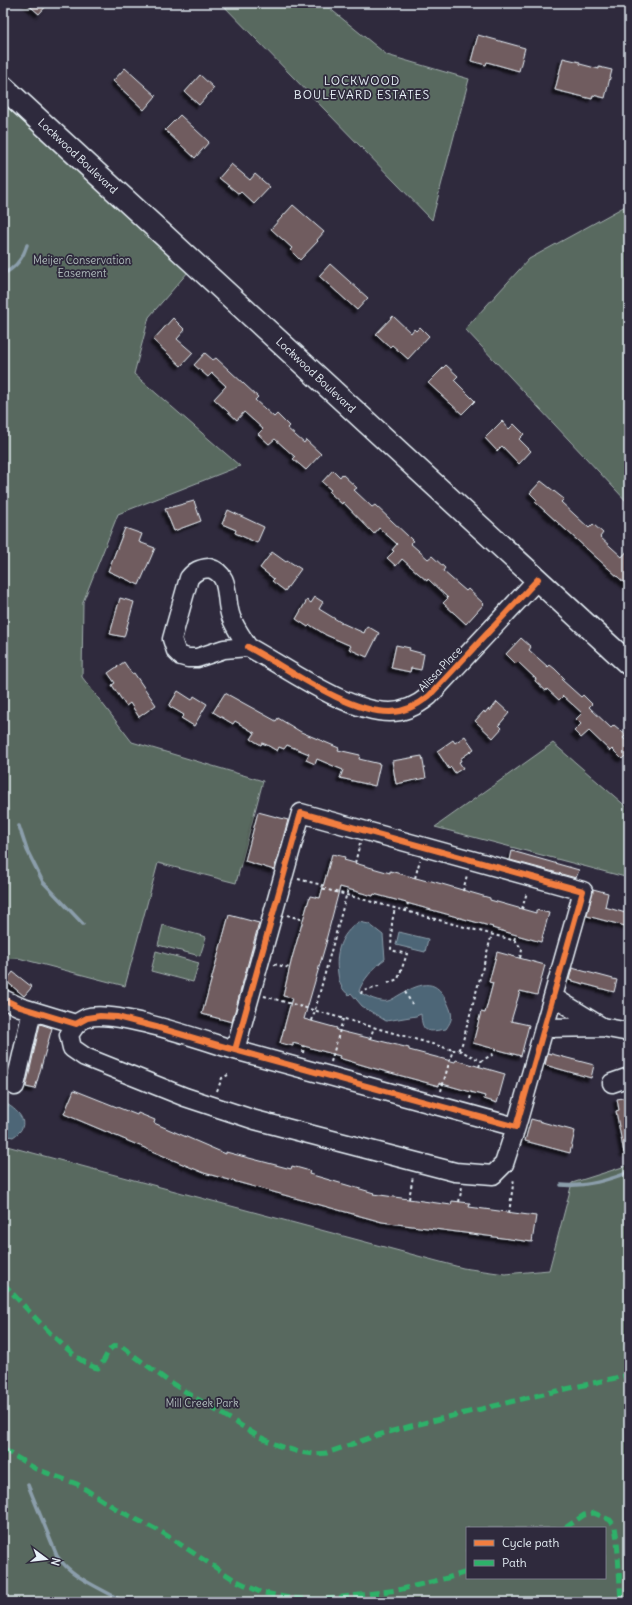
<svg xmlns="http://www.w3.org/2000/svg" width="632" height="1605" viewBox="0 0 632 1605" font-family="Delius,sans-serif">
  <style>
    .green { fill: #59695f; stroke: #a0adac; fill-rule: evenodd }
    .water { fill: #4d6677; stroke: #8b9eab }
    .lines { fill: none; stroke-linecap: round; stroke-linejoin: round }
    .stream { stroke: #8b9eab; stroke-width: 3.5 }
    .building { fill: #705b5e; stroke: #e8f1f8; filter: url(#shadow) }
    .minor-casing { stroke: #e8f1f8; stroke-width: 21 }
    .major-casing { stroke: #e8f1f8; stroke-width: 25 }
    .path { stroke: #e8f1f8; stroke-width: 2; stroke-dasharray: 3 3; stroke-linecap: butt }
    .minor { stroke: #2f2a3d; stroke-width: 18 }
    .major { stroke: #2f2a3d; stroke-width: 22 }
    .quiet { stroke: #2db169; stroke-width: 5; stroke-dasharray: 10 5; stroke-linecap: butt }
    .cycleway-casing { stroke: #2f2a3d; stroke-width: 8 }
    .cycleway { stroke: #f27e40; stroke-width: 6 }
    .labels { text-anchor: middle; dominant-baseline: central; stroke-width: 3.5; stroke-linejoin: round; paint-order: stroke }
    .street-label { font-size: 11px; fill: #e8f1f8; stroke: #2f2a3d }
    .park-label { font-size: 11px; fill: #afbbbb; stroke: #2f2a3d }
    .neighbourhood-label { font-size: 12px; letter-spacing: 1px; fill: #e8f1f8; stroke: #2f2a3d }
  </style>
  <defs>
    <filter id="shadow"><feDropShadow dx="-3.5" dy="3.5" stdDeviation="1" flood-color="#0009"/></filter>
  </defs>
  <rect width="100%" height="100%" fill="#2f2a3d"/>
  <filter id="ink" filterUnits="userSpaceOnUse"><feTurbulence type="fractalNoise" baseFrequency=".025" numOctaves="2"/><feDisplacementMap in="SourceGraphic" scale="8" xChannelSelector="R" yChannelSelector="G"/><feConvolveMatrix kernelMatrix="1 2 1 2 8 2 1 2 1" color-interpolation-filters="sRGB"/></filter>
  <g filter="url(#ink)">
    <path class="green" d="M221,3H323L387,55L469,79L432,220Z
      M3,87L195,264L149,317L134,374L240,466L118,514L83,602L82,677L132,742L263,781L236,883L158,863L125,986L18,958L3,959Z
      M629,204V504L465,329L529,259Z
      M553,743L629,809V878L435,827Z
      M163,925L206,937L200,956L158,945Z
      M156,951L199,963L193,982L151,971Z
      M3,1145L463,1268L505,1274L549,1270L572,1183L629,1165V1602H3ZM467,1528H605V1578H467Z"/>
    <path class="water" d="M359,922L369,924L383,935L385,959C376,965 360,983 359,992C366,996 380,1003 388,1001C392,1000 397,996 401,994C423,982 437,978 448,1004C453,1015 453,1019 446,1029C428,1032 422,1034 421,1014L416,1016L386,1021L362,1006L351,993L349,995C342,990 339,983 338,974C335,953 340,934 359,922Z
      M399,932L428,939L425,952L396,945Z
      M3,1102C17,1109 34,1124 13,1137L3,1135Z"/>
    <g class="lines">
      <path class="stream" d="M3,274C16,268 23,258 27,245
        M19,826L27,850L43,882L83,924
        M561,1185C583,1187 609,1180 629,1172
        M28,1485L57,1556C72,1578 101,1588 124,1602"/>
    </g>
    <path class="building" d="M26,3H49L39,14Z
      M478,35L525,48L519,71L487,62L486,65L471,61Z
      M563,58L580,62V64L599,69V67L612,70L605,98L593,95L592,99L555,90Z
      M125,68L156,96L144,110L113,81Z
      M200,75L214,88L199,105L185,92Z
      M180,115L209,142L195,158L165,130Z
      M231,164L250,180L255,174L270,187L254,204L241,192L239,194L219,178Z
      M293,205L324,232L317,240L318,241L300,260L290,250L292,248L271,229Z
      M330,264L368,298L357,310L319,276Z
      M393,316L411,333L414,329L416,331L420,327L429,336L408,359L392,345L390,347L376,334Z
      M173,318L185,330L177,339L193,353L181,366L153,340Z
      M205,353L213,360L216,358L258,397L255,400L274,417L277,414L289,426L287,428L304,443L306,440L321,454L306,470L293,459L295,457L275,439L269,444L258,434L263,429L244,412L237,420L214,399L226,386L212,373L208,377L194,365Z
      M446,365L458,376L454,380L475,401L462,414L428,383Z
      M502,421L509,429L514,424L524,434L519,439L531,451L519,464L502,446L497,451L485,438Z
      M333,470L340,477L342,474L357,488L354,490L372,507L375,505L409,537L413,541L410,543L428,559L432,556L445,568L443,571L459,585L466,591L468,589L484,604L466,624L443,603L448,598L428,579L427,581L402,559L396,566L387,558L394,551L392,550L397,544L379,528L374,534L343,502L342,504L329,492L331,490L322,482Z
      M541,481L564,499L561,502L589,528L593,524L603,533L600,537L622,557L629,549V587L535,502L537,500L530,493Z
      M194,501L201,521L174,531L165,509Z
      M228,510L264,527L257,543L235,533L236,530L222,524Z
      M125,528L142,534L139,542L155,548L139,585L108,571Z
      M272,552L286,562L287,560L301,569L285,591L272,581L274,579L260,568Z
      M315,597L323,602L319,609L342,623L364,633L367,626L379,633L367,657L349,649L351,646L326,635L310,625L308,627L296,619L307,600L311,603Z
      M120,598L134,602L124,637L110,634Z
      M521,638L531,647L529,650L548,667L550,665L555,669L564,678L562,680L581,697L583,695L592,704L589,707L611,728L614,725L626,735L623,738L629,743V752L622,759L612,749L610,751L589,731L581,738L574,731L581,724L576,719L582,713L563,696L559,700L547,689L546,691L535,681L536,679L518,662L516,664L506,654Z
      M396,645L410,648L409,650L424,654L421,670L411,668L410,672L391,668Z
      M124,662L132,674L134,673L156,705L139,717L130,703L126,706L112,685L115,683L108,673Z
      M178,691L192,700L194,696L207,704L194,726L181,718L184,715L169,706Z
      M225,693L276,721L278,718L301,732L339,748L338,750L360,755L359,759L380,764L375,786L340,778L343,770L317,759L315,764L306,760L309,754L287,745L284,749L279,747L277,751L267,745L262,743L261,745L251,739L255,733L235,721L233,724L213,712Z
      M497,702L509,713L499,725L502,728L493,738L475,721L484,711L485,713L488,709L490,711Z
      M465,736L474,749L460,759L461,761L459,762L463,768L455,773L451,767L449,769L437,751L453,740L455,743Z
      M422,756L426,778L396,784L392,761Z
      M258,812L288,820L274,870L245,861Z
      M512,851L579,870L576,878L510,860Z
      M332,854L345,857L344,860L390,873V871L427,881L428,880L490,898V900L536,913V910L549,913L541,942L492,928L493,927L374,894L373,896L340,887L326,940H327L304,1019L337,1028L336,1030L409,1048V1050L455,1062L456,1060L505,1074L497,1103L484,1099L485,1096L439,1083V1086L376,1069L339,1058L340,1056L293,1043V1046L280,1043L292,998L283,996L292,958L310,896L320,898Z
      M593,889L608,893L605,907L629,914V927L587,916Z
      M229,915L259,923L232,1022L202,1014Z
      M497,952L545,965L537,995L520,991L511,1021L529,1025L521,1056L473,1043L481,1012L485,1013L493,983L489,982Z
      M572,968L617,980L614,992L569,980Z
      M13,972L32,987L24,996L6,981Z
      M40,1024L52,1028L35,1089L26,1087Z
      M548,1053L594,1065L591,1078L545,1065Z
      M74,1090L137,1115L138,1113L155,1120L154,1123L226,1154V1152L291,1169L292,1166L310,1171L309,1174L374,1193L373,1194L451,1205L452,1201L470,1203L469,1207L536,1216L532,1242L382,1222L204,1173L64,1114Z
      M629,1097V1153H624L616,1111L619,1110L617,1099Z
      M531,1119L575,1131L570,1153L525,1141Z"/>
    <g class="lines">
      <g class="minor-casing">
        <path id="minor" d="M209,568C232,574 224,599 231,617C235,628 242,637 248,647L224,649L197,658H188L181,656L176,651L172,639L189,578C195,571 199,569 209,568Z
          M248,647C286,667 346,712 390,712C404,712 418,705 429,696L538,579
          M301,813L583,891L516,1127L235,1050Z
          M553,997L602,1027
          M3,999L20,1007L76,1024
          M544,1028L602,1027L629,1032
          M235,1050C205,1041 112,1008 86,1018C77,1022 74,1027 69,1035L72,1048L85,1057L185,1097L255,1120L455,1172L493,1175L504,1164L516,1127
          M612,1083L629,1077
          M15,1086L32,1011"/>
      </g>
      <g class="major-casing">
        <path id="major" d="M3,87L629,664"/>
      </g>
      <path class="path" d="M355,863L360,843
        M415,878L420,860
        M298,879L322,885L321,888L516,941L522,950L520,958
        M463,891L467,875
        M522,909L527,892
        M406,911L408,903
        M287,915L304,920
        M514,940L516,935
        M274,964L290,968
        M388,983L398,979L407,954L391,950L392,922L395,908
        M405,992L412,1004
        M361,994L362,991L379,987
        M264,996L453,1050
        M312,1021L348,889
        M370,1039L374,1027
        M459,1050L481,1061L492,1055L496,1049
        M303,1053L304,1046
        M331,1062L343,1019
        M479,1067L481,1061
        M217,1091L222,1078L228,1075
        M441,1091L451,1056L453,1050H458L462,1044L492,934
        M470,1099L472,1092
        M409,1199L413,1176
        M459,1202L462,1187
        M509,1213L514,1178"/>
      <use href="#minor" class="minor"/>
      <use href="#major" class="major"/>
      <path class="quiet" d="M3,1283C20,1301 76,1366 98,1368C107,1361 107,1342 121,1346L168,1381L258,1436L277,1445L299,1452L314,1454L327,1453L378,1435L411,1426L539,1395L629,1375
        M3,1449L36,1469L77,1484L118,1510L163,1533L233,1579L260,1592L289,1598L320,1600L398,1590L447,1578L467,1572
        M565,1528L584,1515L594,1513L610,1520L615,1527L617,1539L621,1602"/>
      <g class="cycleway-casing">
        <path id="cycleway" d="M248,647C286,667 346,712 390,712C404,712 418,705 429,696L538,579
          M301,813L583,891L516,1127L235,1050Z
          M3,999L20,1007L76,1024L87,1018L100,1016L117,1017L156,1027L235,1050"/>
      </g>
      <use href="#cycleway" class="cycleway"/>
    </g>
  </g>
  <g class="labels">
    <g class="street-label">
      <text transform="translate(78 156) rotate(43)">Lockwood Boulevard</text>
      <text transform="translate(316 375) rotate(43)">Lockwood Boulevard</text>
      <text transform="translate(440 669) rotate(-46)">Alissa Place</text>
    </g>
    <g class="park-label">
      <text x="82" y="260">Meijer Conservation<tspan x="82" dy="13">Easement</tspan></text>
      <text x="202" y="1403">Mill Creek Park</text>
    </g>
    <g class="neighbourhood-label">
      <text x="362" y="80">LOCKWOOD<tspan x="362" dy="14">BOULEVARD ESTATES</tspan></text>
    </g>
  </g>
  <rect width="632" height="1605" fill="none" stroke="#2f2a3d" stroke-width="16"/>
  <rect x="8" y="8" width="616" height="1589" fill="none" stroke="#e8f1f8" stroke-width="1.5" filter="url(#ink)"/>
  <rect x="466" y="1527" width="140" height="52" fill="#2f2a3d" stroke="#797a88"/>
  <rect x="474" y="1540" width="20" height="6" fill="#f27e40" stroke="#797a88"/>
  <text x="502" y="1547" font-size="12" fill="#e8f1f8">Cycle path</text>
  <rect x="474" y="1560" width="20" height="6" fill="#2db169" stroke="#797a88"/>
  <text x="502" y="1567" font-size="12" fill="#e8f1f8">Path</text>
  <g transform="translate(46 1559) rotate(105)" stroke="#2f2a3d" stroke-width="3" paint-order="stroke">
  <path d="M0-3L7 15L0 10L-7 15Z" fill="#e8f1f8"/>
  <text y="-6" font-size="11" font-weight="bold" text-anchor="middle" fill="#e8f1f8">N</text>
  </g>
</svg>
